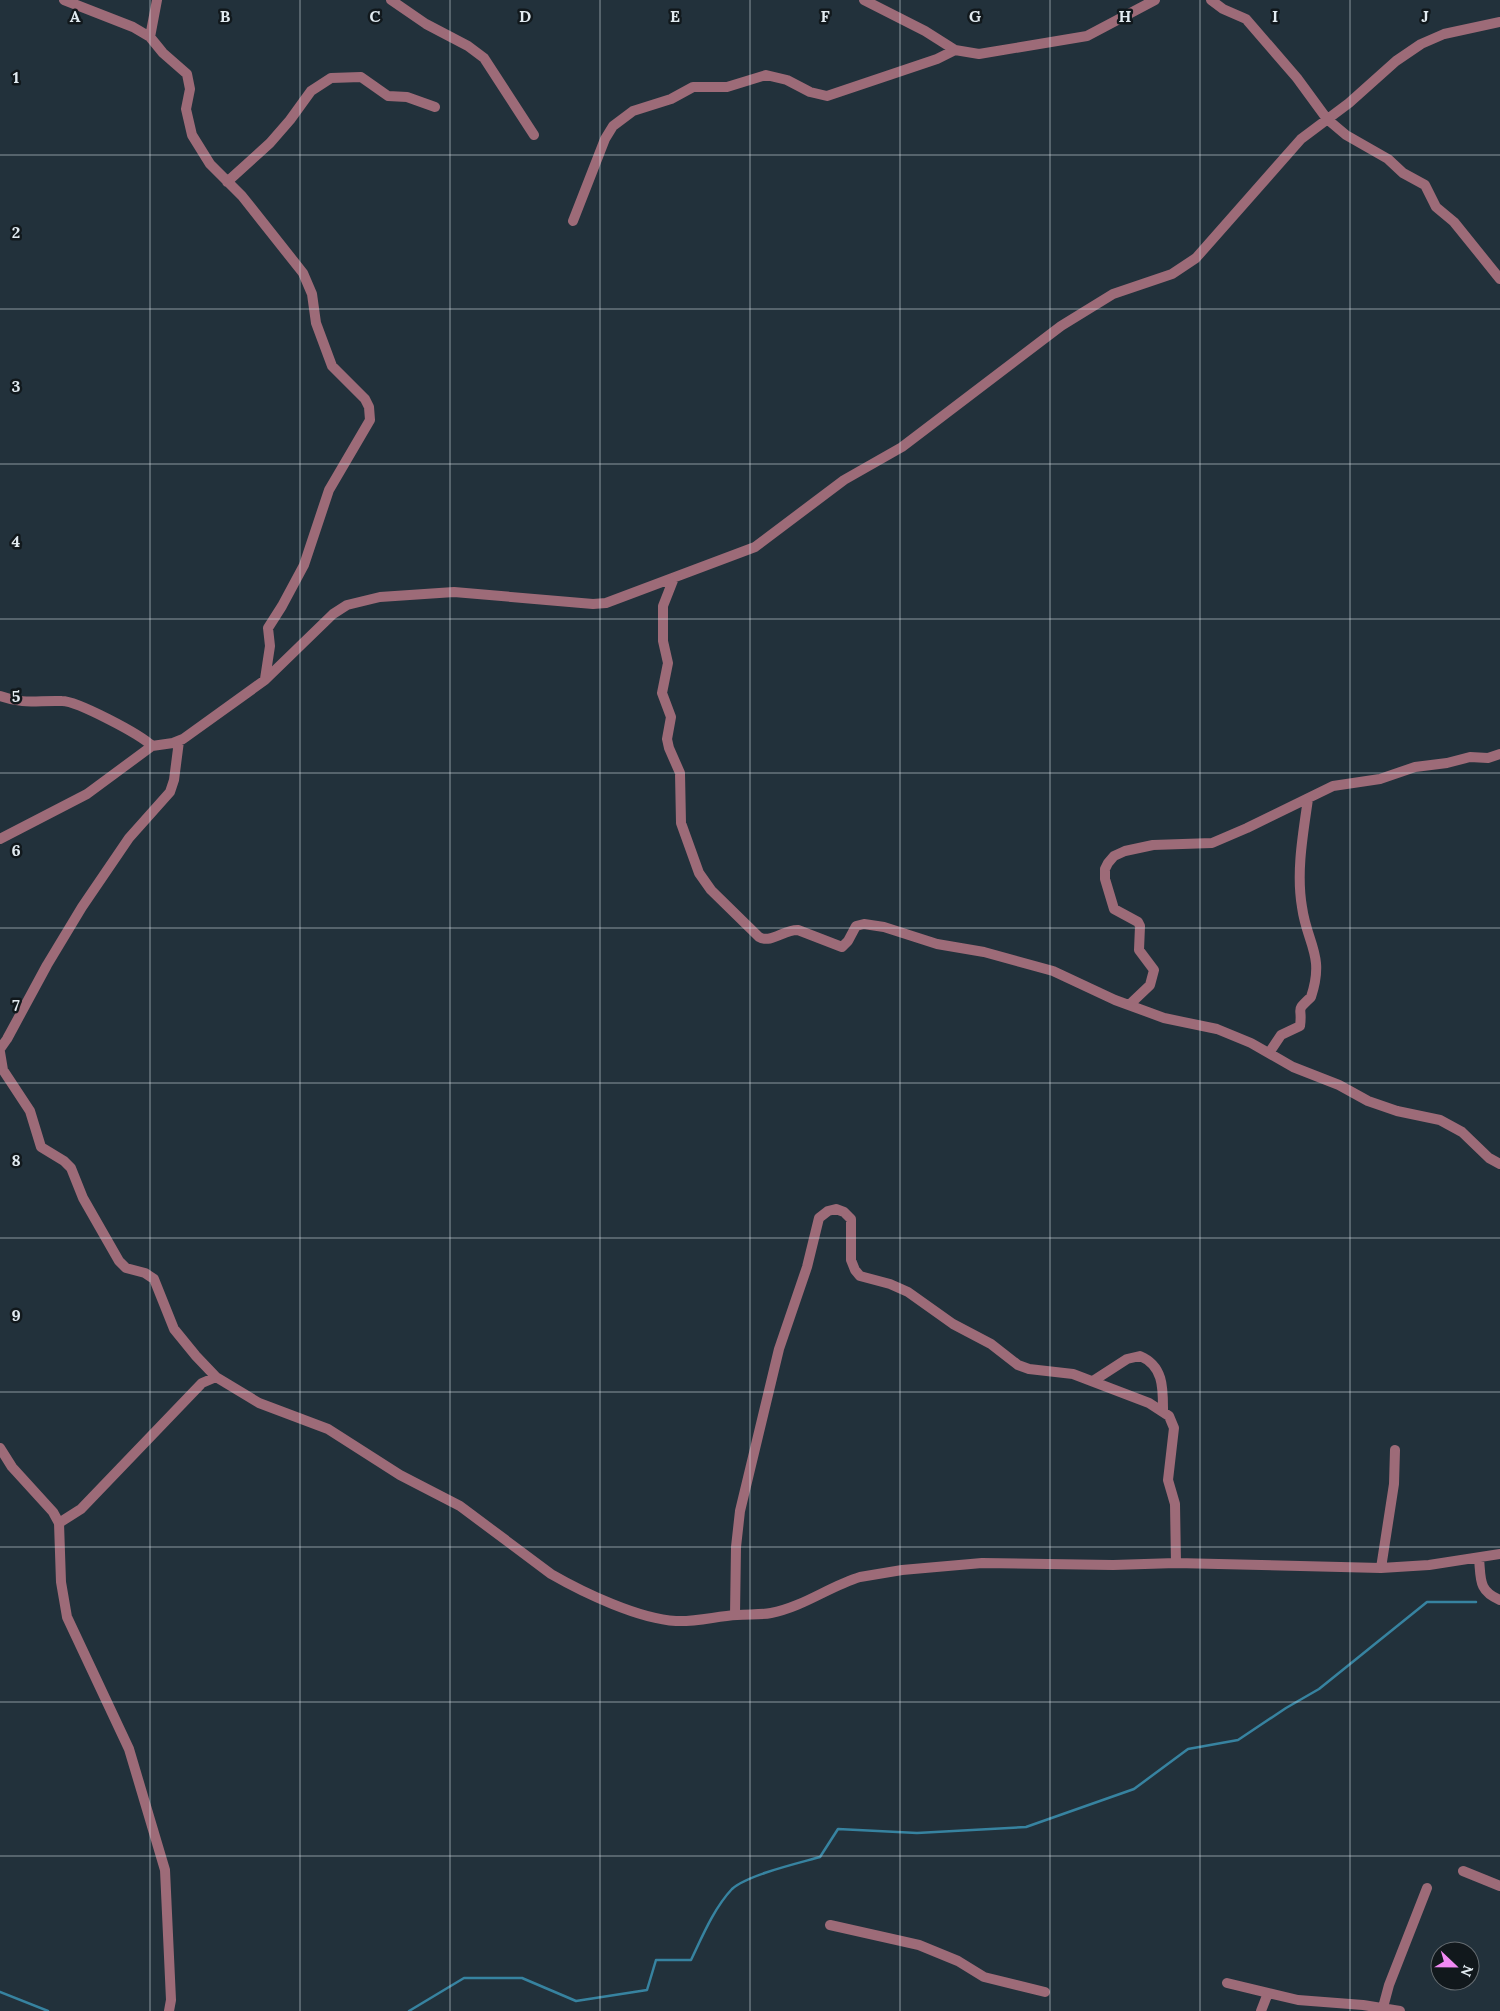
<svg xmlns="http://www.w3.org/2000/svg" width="1500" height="2011" viewBox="0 0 1500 2011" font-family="Lora,serif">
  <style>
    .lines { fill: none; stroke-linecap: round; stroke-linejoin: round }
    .stream { stroke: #3783a0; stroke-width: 2.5 }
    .minor { stroke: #9d6b78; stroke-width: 10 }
    .grid { fill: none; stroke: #e2ebf1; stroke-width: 1; stroke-opacity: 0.55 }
    .grid-label { font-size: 16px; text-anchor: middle; font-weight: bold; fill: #e2ebf1; stroke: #11181c; stroke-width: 5; stroke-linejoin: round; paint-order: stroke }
  </style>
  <rect width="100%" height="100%" fill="#22313b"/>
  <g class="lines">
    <path class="stream" d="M0,1992L48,2011
      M409,2011L464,1978H522L576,2001L647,1990L656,1960H691C702,1937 714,1908 732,1889C747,1875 799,1863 820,1857L838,1829L917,1833L1026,1827L1134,1789L1188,1749L1238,1740L1286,1708L1319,1689L1427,1602H1476"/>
    <path class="minor" d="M64,0L133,27L150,37L163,53L187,74L190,89L186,109L192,135L210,164L242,196L303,273L312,294L316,323L332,366L365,399L369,407L370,420L329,490L304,565L282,606L268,628L270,646L265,679
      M391,0L426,24L468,46L484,58L534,135
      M864,0L925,31L955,50L979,54L1087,36L1155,0
      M1211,0L1223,9L1246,19L1297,78L1327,119L1346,135L1388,159L1403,173L1425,185L1436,207L1454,222L1500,279
      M150,37L157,0
      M227,182L270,143L290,120L311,91L331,78L361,77L388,96L407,97L435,107
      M573,221L605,139L613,126L633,111L671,99L693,87H727L766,75L787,80L810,92L827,96L937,59L955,50
      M674,578L663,606V641L668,663L662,693L671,717L667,739L669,748L680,773L681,823L699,873L711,890L759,937C771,944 785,929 798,930L842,947L848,941L856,926L864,924L884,927L937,944L984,952L1053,971L1115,1000L1164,1018L1217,1029L1251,1043L1293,1067L1339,1085L1368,1101L1397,1111L1440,1120L1462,1132L1489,1158L1500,1164
      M0,696C25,705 37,700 62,701C77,701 140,734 152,746
      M0,839L87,794L152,746L173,743L183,739L265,680L333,614L347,605L380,597L454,592L593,604L606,603L755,547L844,480L902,447L1061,326L1113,294L1172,274L1196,258L1301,139L1349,103L1396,61L1421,44L1444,34L1500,22
      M1130,1004L1150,985L1154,970L1139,950L1140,926L1138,922L1114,909L1105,879V869L1108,863L1114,856L1125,851L1153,845L1212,843L1247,828L1333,786L1380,779L1415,767L1447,763L1470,757L1488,758L1500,754
      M0,1049L7,1039L47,965L82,907L129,838L170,792L174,780L179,741
      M0,1052L3,1070L30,1111L41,1147L64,1161L71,1168L83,1198L119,1261L126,1268L145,1273L154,1279L174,1329L196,1356L216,1377L259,1403L328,1429L400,1475L460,1506L551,1574C584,1593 639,1619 676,1621C697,1622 717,1616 737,1615C748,1614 761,1615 771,1613C803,1607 830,1586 860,1577L902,1570L982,1563L1113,1565L1176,1563L1381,1568L1429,1565L1500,1554
      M1269,1053L1281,1035L1300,1026C1303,1005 1294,1013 1311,997C1325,955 1307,944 1302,907C1296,872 1303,834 1308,799
      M1093,1381L1127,1359L1140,1356C1164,1366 1163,1389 1163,1411
      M0,1448L12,1467L53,1512L59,1523L61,1582L67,1617L129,1749L165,1870L171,2000L169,2011
      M59,1523L81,1509L202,1383L216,1377
      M1479,1558C1481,1579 1478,1591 1500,1600
      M1381,1568L1394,1484L1395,1450
      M735,1615L736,1547L740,1511L779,1349L807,1267L819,1218L828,1211L836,1209L844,1212L851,1219V1260L855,1270L860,1276L890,1284L908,1292L953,1324L991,1344L1018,1365L1029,1369L1073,1374L1149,1403L1169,1416L1174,1428L1168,1480L1175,1504L1176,1563
      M1463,1871L1500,1886
      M830,1925L919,1945L958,1961L984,1977L1045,1992
      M1227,1983L1298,2000L1363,2005L1400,2011
      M1261,2011L1268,1993
      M1382,2011L1389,1985L1427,1888"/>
  </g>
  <path class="grid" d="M150,0V2011M300,0V2011M450,0V2011M600,0V2011M750,0V2011M900,0V2011M1050,0V2011M1200,0V2011M1350,0V2011M0,155H1500M0,309H1500M0,464H1500M0,619H1500M0,773H1500M0,928H1500M0,1083H1500M0,1238H1500M0,1392H1500M0,1547H1500M0,1702H1500M0,1856H1500"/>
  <g class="grid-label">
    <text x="75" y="22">A</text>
    <text x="225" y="22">B</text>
    <text x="375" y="22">C</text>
    <text x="525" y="22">D</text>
    <text x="675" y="22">E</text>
    <text x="825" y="22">F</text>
    <text x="975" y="22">G</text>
    <text x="1125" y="22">H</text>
    <text x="1275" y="22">I</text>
    <text x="1425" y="22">J</text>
    <text x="16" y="83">1</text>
    <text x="16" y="238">2</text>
    <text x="16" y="392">3</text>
    <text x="16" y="547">4</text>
    <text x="16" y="702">5</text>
    <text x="16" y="856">6</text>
    <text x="16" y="1011">7</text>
    <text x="16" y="1166">8</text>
    <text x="16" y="1321">9</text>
  </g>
  <g transform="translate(1455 1966) rotate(112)"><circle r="24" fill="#11181c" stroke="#656c71"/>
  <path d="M0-4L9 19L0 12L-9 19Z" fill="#f18af4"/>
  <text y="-8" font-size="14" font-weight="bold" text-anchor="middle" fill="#e2ebf1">N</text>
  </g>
</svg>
